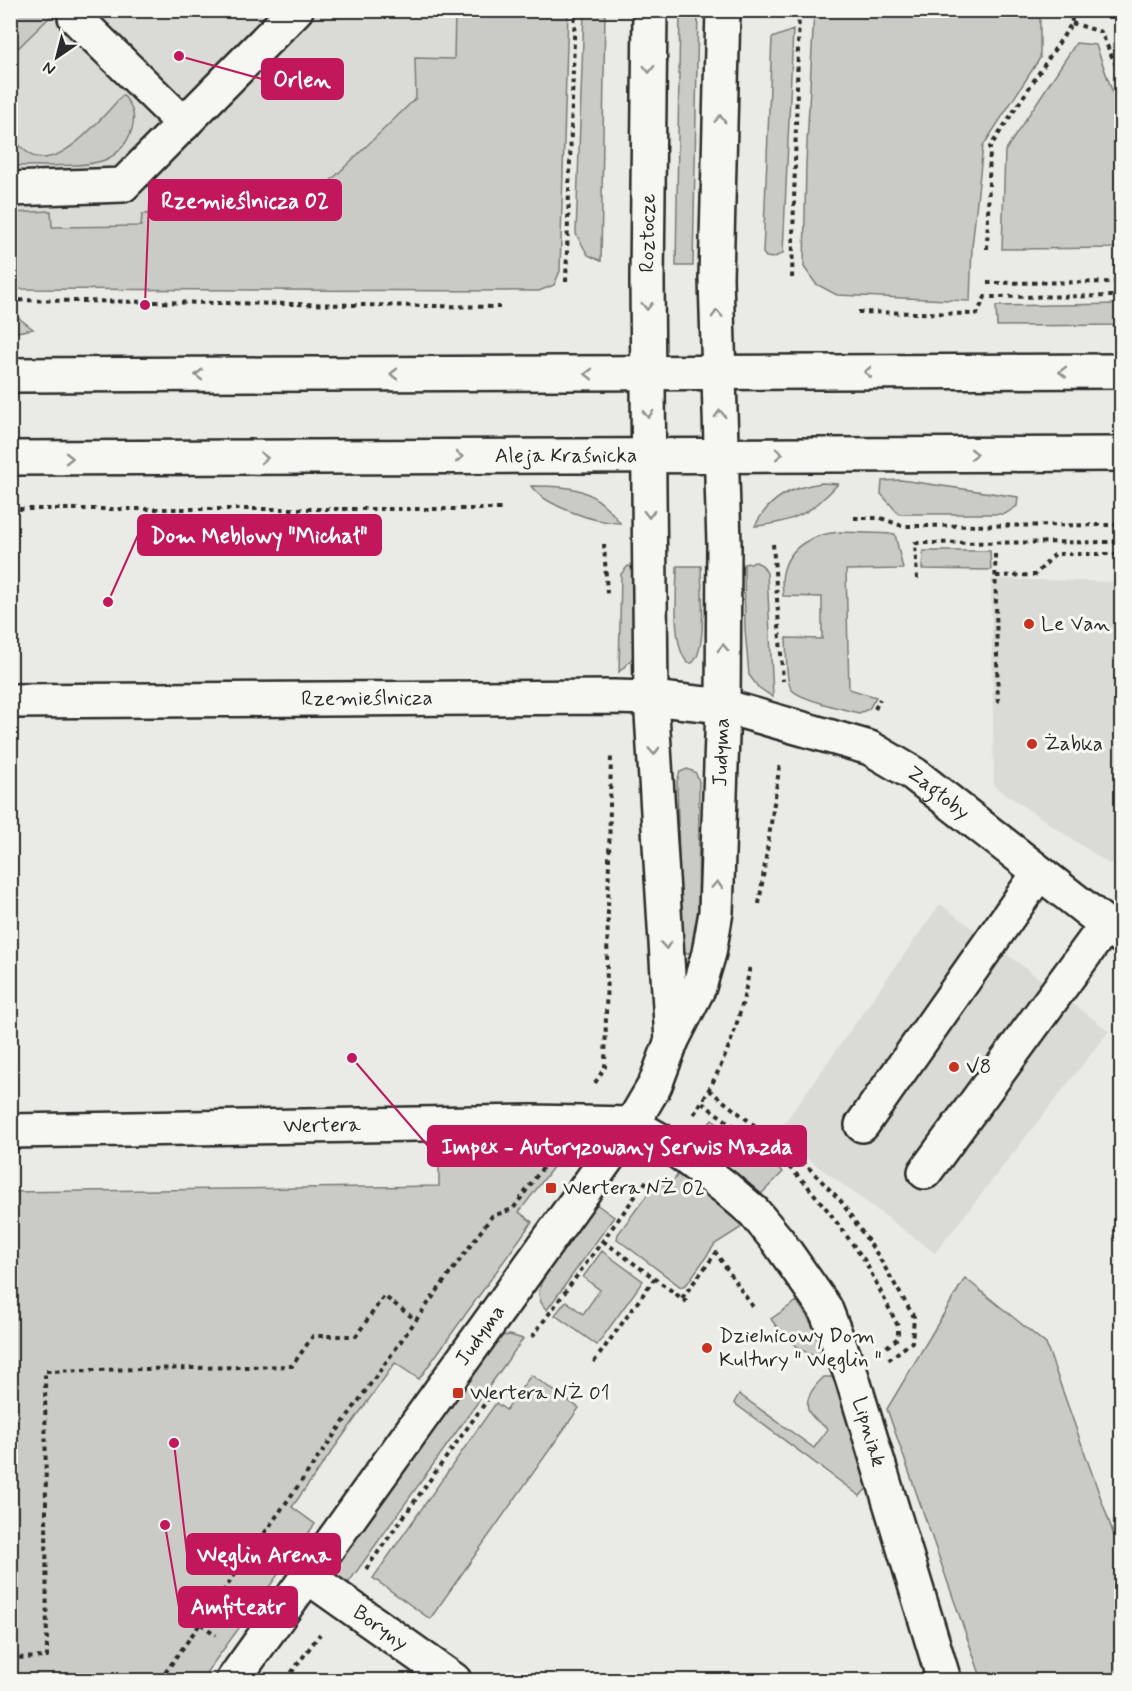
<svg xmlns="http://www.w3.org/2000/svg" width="1132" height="1691" viewBox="0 0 1132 1691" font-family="Mynerve,sans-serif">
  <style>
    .built { fill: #dadad6 }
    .green { fill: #cacac7; stroke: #7a7a79; stroke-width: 1.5 }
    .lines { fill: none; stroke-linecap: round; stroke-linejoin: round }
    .minor-casing { stroke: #2b2b2b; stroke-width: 38 }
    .major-casing { stroke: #2b2b2b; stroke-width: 38 }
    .path { stroke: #2b2b2b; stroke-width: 4; stroke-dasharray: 4.5 4.5; stroke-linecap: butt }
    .minor { stroke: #f6f6f2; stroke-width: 33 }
    .major { stroke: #f6f6f2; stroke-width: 33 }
    .oneway { stroke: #90908e }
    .poi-dot { fill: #c8321e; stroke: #f6f6f2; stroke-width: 2 }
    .labels { text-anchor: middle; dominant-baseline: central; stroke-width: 6; stroke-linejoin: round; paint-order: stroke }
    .street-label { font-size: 21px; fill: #2b2b2b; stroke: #f6f6f2 }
    .poi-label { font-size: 21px; fill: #2b2b2b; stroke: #f6f6f2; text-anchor: start }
    .leader { fill: none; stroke: #c2185b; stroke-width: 2 }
    .callout-dot { fill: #c2185b; stroke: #f6f6f2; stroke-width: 2 }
    .callout { fill: #c2185b; stroke: #c2185b; stroke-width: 2 }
    .callout-label { font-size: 22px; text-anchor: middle; font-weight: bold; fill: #fff }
  </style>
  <rect width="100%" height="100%" fill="#eaeae6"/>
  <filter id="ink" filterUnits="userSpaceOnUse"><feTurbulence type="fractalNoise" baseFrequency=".0167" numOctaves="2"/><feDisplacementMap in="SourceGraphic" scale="12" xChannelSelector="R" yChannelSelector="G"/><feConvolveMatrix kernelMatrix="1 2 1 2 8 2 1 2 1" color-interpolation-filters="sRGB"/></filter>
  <g filter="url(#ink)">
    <path class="built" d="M11,11H568L560,271L554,285L539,291L11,289Z
      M991,579L1121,582V858L1109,864L994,786Z
      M940,904L1109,1031L935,1253L776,1135Z"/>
    <path class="green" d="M11,10H56V11L11,55Z
      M455,11H568L560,271L554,285L539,291L11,289V213L51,211L52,227L141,226L142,214L281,209L298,203L318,193L416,98L415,58L454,59Z
      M584,11H605L601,261L588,255L576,234Z
      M680,11H698L693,266H676Z
      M814,11H1040V58L983,146L972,247L970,301L837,295L816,284L804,267L806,163Z
      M793,30L783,253L773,258L766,257L763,253L772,38Z
      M1076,43L1096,45L1116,102L1121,103V248L1002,249L1005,151Z
      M123,95C132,106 136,115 132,129C128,141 120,152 109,158C89,169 35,165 11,166V136C17,142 26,154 35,157C65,166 104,114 123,95Z
      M1121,304V325L997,326L996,306Z
      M10,312H11L33,329L11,333Z
      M901,480L1018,497L1017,506L1005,514H899L881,494L882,481Z
      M822,483L838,484C813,512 793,523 755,526C769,498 791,487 822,483Z
      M531,486C572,486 594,487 620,523C596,523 545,506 531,486Z
      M840,532L895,534L903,569L846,570L849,689L876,697L869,709L859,713C846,710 800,699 792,690C785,682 787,650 786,638L822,639V597L783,596C783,589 781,580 783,573C789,545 814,534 840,532Z
      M923,551H990L991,570L922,569Z
      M756,562L762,565L767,573L773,697L758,687L749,675L745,629L744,564Z
      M628,566L632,567L636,649L631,660L619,672L621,574Z
      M677,566H701C701,587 708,651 692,663H688C671,646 677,590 677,566Z
      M687,769L695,772L699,781L698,947L693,954L683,952L681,944L677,781L680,772Z
      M712,1119L743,1140L783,1172L761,1194L738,1174L695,1144Z
      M534,1144L554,1166L519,1212L532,1222L419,1379L395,1363L292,1507L315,1524L201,1680H11V1192L439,1186V1146Z
      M679,1173L734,1213L745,1225L715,1244L687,1284L681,1287L617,1239L618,1234L658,1180L668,1188Z
      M596,1204L614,1217L547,1310C537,1301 537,1291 543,1279Z
      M602,1251L643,1281L597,1345L555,1315L566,1301L583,1314L600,1290L583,1277Z
      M965,1278L1046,1344L1121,1555V1680H982L887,1409Z
      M797,1301L826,1346V1350L820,1356C803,1357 780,1332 771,1319Z
      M510,1335L523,1339L344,1589L336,1577L341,1557L494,1342L502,1336Z
      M531,1375L579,1408L430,1619L373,1578L496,1403L506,1410Z
      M824,1377H833L840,1385L868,1487L860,1496L734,1403L739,1394L814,1448L828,1429C823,1425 816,1421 812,1416C800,1403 814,1386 824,1377Z"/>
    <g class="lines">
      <g class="minor-casing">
        <g id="minor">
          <path d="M82,10L75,17L184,124"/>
          <path d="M650,10L647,281L651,698L672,1040"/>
          <path d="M10,189L123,185L296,10"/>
          <path id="s1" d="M10,701L613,697L651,698L723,706L870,748L914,774L1122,937"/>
          <path d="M862,1125L1039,873"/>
          <path id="s2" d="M10,1131L532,1122L632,1124L672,1147L726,1188L754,1212L778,1241L825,1308L852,1377L944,1680"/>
          <path d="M925,1172L1106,925"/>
          <path id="s3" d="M307,1576L454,1680"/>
          <path id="s4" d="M233,1680L632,1124L655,1085L672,1040L699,987L709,953L716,912L723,706L724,544L716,278L723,10"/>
        </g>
      </g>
      <g class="major-casing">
        <g id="major">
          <path d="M10,375L1122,371"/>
          <path id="s5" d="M10,458L1122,454"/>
        </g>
      </g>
      <path class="path" d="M1072,23L1101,32L1122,79
        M987,249L990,147L1072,23L1071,10
        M792,278L799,10
        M566,282L575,10
        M987,283L1122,282
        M10,300L500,307
        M858,312L977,314L985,297L1122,296
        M10,509H504
        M854,518H881L902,526L1122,525
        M604,544L607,594
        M773,544L783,681
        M995,554L998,707
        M996,576L1035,575L1055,554H1122
        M917,579L915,543L1122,542
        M875,709L880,699
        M759,904L780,763
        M595,1083L605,1067L611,754
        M709,1090L808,1167L840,1200L877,1254L914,1317L912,1342L888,1360
        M702,1103L786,1164L805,1183L829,1212L865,1261L898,1326V1338L884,1349
        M694,1114C724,1069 742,1018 750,965
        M603,1241L687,1302
        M682,1298L716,1253L755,1310
        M532,1337L648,1179
        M594,1362L655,1278
        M366,1569L488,1399
        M201,1624L216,1635
        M10,1658L47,1657L45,1371L292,1366L313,1336H356L384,1296L416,1320
        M160,1680L416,1320L492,1216L513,1209L546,1163
        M286,1680L320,1634"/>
      <use href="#minor" class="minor"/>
      <use href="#major" class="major"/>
    </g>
    <defs><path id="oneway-chevron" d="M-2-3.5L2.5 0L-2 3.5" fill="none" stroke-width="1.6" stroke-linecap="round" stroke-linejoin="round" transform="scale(1.5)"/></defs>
    <g class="oneway">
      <use href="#oneway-chevron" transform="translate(649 69) rotate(90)"/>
      <use href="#oneway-chevron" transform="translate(720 119) rotate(-88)"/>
      <use href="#oneway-chevron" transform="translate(647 306) rotate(89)"/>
      <use href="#oneway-chevron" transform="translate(717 314) rotate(-92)"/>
      <use href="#oneway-chevron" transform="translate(868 372) rotate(179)"/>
      <use href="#oneway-chevron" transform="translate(1063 372) rotate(180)"/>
      <use href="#oneway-chevron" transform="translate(394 374) rotate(180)"/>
      <use href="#oneway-chevron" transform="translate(589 374) rotate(180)"/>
      <use href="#oneway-chevron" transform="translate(199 375) rotate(180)"/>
      <use href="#oneway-chevron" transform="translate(648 414) rotate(90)"/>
      <use href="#oneway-chevron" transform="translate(720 414) rotate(-91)"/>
      <use href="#oneway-chevron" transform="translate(779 454) rotate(-1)"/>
      <use href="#oneway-chevron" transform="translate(974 454)"/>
      <use href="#oneway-chevron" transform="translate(459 457)"/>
      <use href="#oneway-chevron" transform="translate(69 458)"/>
      <use href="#oneway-chevron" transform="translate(264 458)"/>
      <use href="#oneway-chevron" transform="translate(649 514) rotate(90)"/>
      <use href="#oneway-chevron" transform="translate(723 648) rotate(-90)"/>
      <use href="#oneway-chevron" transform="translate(654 751) rotate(87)"/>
      <use href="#oneway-chevron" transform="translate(717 885) rotate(-88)"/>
      <use href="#oneway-chevron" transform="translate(666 945) rotate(86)"/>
    </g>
  </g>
  <g class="poi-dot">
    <circle cx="1029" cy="624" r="6"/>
    <circle cx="1032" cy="744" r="6"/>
    <circle cx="954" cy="1067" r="6"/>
    <rect x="545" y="1182" width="12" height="12" rx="3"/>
    <circle cx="707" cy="1348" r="6"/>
    <rect x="452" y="1387" width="12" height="12" rx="3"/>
  </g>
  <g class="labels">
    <g class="street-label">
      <text transform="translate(648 233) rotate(-89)">Roztocze</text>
      <text stroke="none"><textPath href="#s5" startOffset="556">Aleja Kraśnicka</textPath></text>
      <text stroke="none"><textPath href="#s1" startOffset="357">Rzemieślnicza</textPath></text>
      <text stroke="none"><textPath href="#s4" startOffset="1074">Judyma</textPath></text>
      <text stroke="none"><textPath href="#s1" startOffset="948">Zagłoby</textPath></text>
      <text stroke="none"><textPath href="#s2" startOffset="312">Wertera</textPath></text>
      <text stroke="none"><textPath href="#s4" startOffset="424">Judyma</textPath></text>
      <text stroke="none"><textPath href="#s2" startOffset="1024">Lipniak</textPath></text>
      <text stroke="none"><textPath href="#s3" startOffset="90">Boryny</textPath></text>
    </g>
    <g class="poi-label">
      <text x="1041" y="624">Le Van</text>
      <text x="1044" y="744">Żabka</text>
      <text x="966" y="1067">V8</text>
      <text x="563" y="1188">Wertera NŻ 02</text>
      <text x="719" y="1336">Dzielnicowy Dom<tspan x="719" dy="24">Kultury " Węglin "</tspan></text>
      <text x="470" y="1393">Wertera NŻ 01</text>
    </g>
  </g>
  <path class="leader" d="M179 56L262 79M145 305L149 200M108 602L138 535M352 1058L428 1146M174 1443L187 1554M165 1525L179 1607"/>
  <g class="callout-dot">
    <circle cx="179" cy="56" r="6"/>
    <circle cx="145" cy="305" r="6"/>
    <circle cx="108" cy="602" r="6"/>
    <circle cx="352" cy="1058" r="6"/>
    <circle cx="174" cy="1443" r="6"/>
    <circle cx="165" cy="1525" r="6"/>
  </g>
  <g class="callout">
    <rect x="262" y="59" width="81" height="40" rx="6"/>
    <rect x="149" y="180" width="192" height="40" rx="6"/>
    <rect x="138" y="515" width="243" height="40" rx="6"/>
    <rect x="428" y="1126" width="378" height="40" rx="6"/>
    <rect x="187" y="1534" width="153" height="40" rx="6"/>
    <rect x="179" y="1587" width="118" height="40" rx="6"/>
  </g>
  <g class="callout-label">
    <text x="302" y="87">Orlen</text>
    <text x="245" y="208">Rzemieślnicza 02</text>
    <text x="259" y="543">Dom Meblowy "Michał"</text>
    <text x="617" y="1154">Impex - Autoryzowany Serwis Mazda</text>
    <text x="264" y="1562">Węglin Arena</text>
    <text x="238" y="1614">Amfiteatr</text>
  </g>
  <rect width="1132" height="1691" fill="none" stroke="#f6f6f2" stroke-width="36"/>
  <rect x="18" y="18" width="1096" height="1655" fill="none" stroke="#2b2b2b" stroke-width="2" filter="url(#ink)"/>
  <g transform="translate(57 57) rotate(215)" stroke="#f6f6f2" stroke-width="4.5" paint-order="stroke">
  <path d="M0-4.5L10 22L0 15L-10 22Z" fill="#2b2b2b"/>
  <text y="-9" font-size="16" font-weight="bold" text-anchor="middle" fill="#2b2b2b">N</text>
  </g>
</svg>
